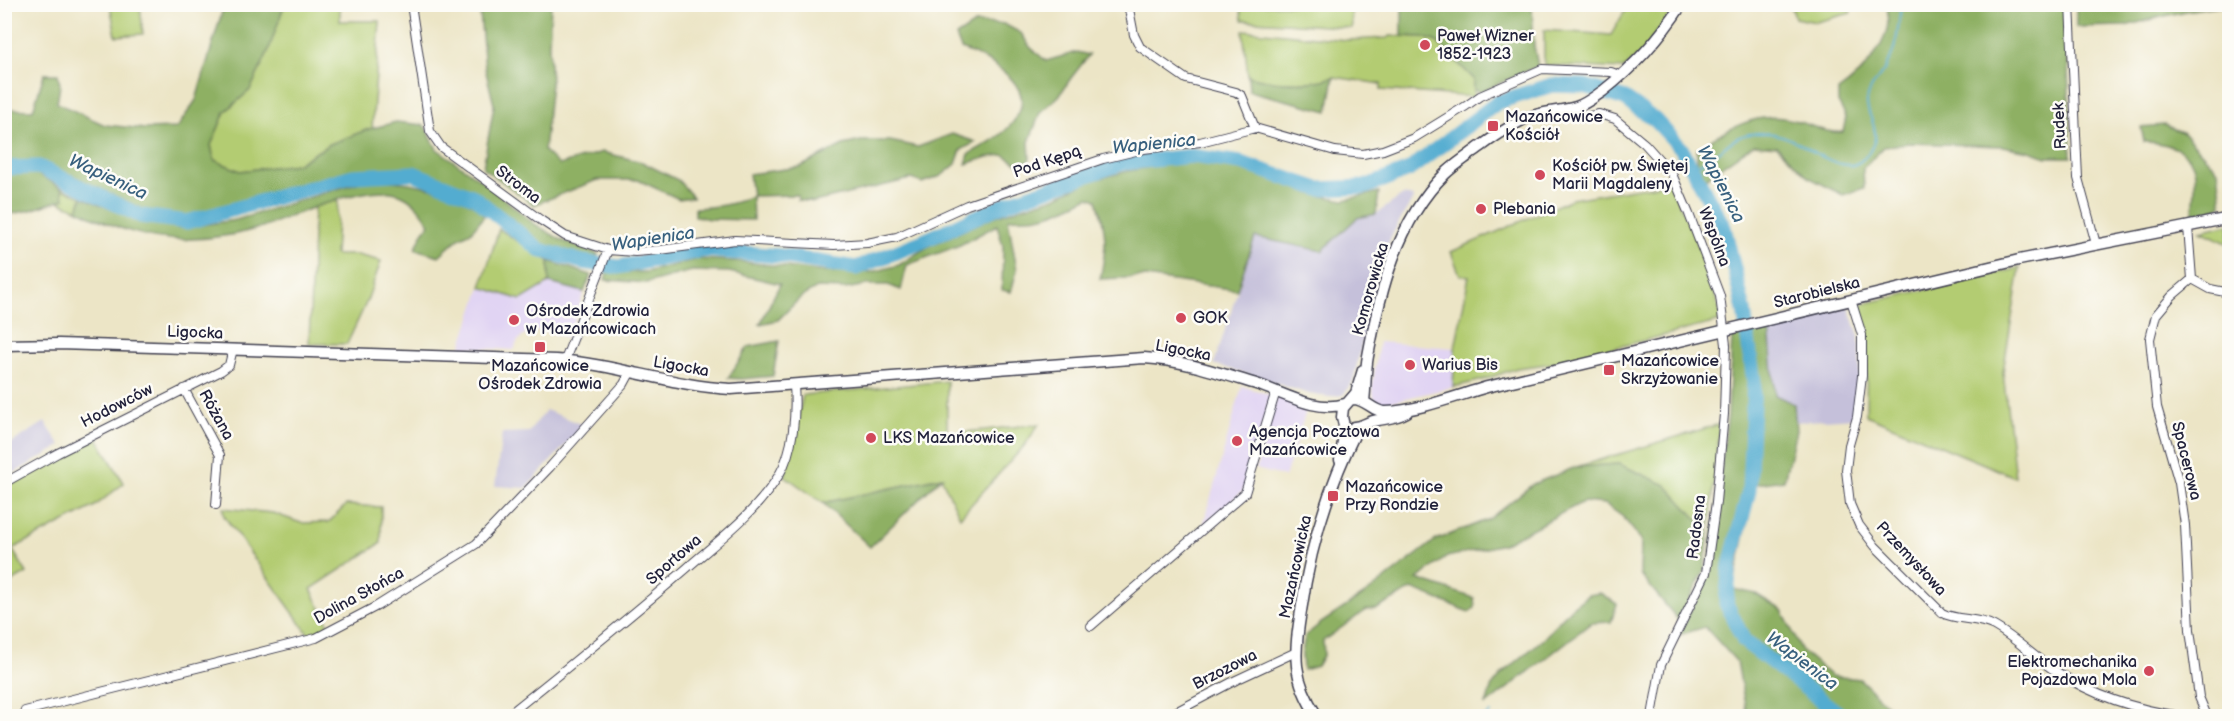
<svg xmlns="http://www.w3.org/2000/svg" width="2234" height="721" viewBox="0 0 2234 721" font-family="'Balsamiq Sans',sans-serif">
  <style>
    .built { fill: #e1d4f3 }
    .industrial { fill: #c5c0da }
    .green { fill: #b3cc72; stroke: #6a7756; stroke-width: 1.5 }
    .forest { fill: #8eb064; stroke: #586950; stroke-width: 1.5 }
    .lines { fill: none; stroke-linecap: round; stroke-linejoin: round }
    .stream { stroke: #53acd0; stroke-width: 2 }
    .river { stroke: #53acd0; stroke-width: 15 }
    .minor-casing { stroke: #403f50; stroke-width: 10 }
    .tertiary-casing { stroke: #403f50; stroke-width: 13 }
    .minor { stroke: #fff; stroke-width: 8 }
    .tertiary { stroke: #fff; stroke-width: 10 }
    .poi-dot { fill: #d1495b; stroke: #fdfcf7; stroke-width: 2 }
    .labels { text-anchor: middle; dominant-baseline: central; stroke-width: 5; stroke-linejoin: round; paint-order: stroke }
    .poi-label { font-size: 16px; fill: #22223b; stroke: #fdfcf7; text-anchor: start }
    .street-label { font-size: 16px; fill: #22223b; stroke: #fdfcf7 }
    .water-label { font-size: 18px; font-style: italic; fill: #38607e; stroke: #fdfcf7 }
  </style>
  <rect width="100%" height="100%" fill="#fdfcf7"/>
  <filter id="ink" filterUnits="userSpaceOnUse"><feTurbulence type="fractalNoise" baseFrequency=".0167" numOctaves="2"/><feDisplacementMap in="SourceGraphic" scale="12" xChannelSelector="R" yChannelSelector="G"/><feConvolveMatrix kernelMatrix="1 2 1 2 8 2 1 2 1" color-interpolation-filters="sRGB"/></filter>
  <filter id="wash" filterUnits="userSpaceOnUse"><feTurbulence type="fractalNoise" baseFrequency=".008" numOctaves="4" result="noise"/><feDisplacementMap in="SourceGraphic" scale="24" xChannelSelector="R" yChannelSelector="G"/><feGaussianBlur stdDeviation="1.35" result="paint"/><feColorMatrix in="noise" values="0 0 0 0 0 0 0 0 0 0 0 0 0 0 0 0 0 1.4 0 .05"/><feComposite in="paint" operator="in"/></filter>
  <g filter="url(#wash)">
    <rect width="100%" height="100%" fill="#ece5c6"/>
    <path class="built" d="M549,283L584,292L568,338L540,330L527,332L517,342L514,350L461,347L481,287L521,300Z
      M1379,342L1455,348L1453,387L1390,402H1379L1374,398L1372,387Z
      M1242,386L1271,395L1243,491L1203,525Z
      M1277,396L1307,408L1285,477L1256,469Z"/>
    <path class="industrial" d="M1403,195L1414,197L1393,233L1382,259L1353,381L1343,395L1328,397L1309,394L1214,364L1255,237L1322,251L1357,218L1376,214Z
      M1849,306L1859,336L1860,377L1855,418L1795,422L1794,404L1775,395L1769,328Z
      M546,410L584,425L526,488L495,486L502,433L529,432Z
      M45,422L61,446L5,478V447Z"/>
    <path class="green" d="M110,5H140L143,34L116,36Z
      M283,5H340V21H380L372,129L330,144L297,164L240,171L214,160L211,145L225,112L250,90L268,52Z
      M1240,5H1351L1352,28L1242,20Z
      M1632,5H1677L1642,52L1623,69L1544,65V30L1611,35L1626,9Z
      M1791,5H1849L1851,13L1816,22L1795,18Z
      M1243,30L1347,40L1387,38L1390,36L1423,37L1437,42L1474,79V97L1381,90V84L1334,77L1319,82H1273L1248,76Z
      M1669,183C1691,226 1712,273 1721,321L1555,363L1517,368L1483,380L1453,387L1455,348L1469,276L1460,275L1451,252L1572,199Z
      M62,188L82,197L78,210L58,201L64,199Z
      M338,200L335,255H357L381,261L367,301L347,344H309L314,207Z
      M2229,224V244L2201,231Z
      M499,229L549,261V283L521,300L481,287Z
      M2020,268L2003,372L2015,477L1866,415L1867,333L1858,305Z
      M947,381V434L1039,424L1025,445L960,517L941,477L823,503L785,476L803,395Z
      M1720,424L1709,532L1666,485L1619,464L1576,467Z
      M97,438L124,483L95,506L12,549L27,573L5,586V487Z
      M346,505L381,507V543L311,589L330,627L309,635L224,516L223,508L273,513L301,523L329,522Z"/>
    <path class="forest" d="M1897,4L2066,5L2071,157H2047L2029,151L2002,146L1909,143L1884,147L1863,168L1864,188L1843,195L1808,177L1777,146L1754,144L1704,179L1697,169V149C1725,130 1758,110 1793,120C1811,124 1824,134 1843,132L1846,117L1838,102V91C1862,75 1895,40 1887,8L1896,6Z
      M224,5H283L284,6L268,52L250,90L225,112L211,145L214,160L240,171L297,164L330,144L366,130L396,122L424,125L437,149L489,186L533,223L561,240L598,254L595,260L540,247L474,193L411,168L353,172L185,217L144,210L71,175L38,163L5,164V109L33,110L44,74H58L60,85L57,103L105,125L145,129L177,128L196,100Z
      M477,5H551L549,45L551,83L544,151L559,165L602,152L642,162L678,180L693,197L679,199L638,180H597L534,205L483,168L494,105L485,68L480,14Z
      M1402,5H1532L1534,46L1538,66L1480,92L1474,90V79L1437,42L1423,37L1402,36Z
      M2096,5V4L2225,5L2185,11L2125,26L2076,27V7Z
      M976,23L1004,24L1021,33L1030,47L1046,61L1077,52L1089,55L1071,78L1059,96L1040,113L1029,142L1030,159L1022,166L1004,155L988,157L966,164L969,154C987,144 1007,134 1017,116C1037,83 984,57 961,49L956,36Z
      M1248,76C1276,83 1306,86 1334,77L1328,111L1249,91Z
      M2164,125L2182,132L2218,170L2222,205L2209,211L2193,213C2194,201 2196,187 2195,174C2193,149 2164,142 2144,142L2141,127Z
      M952,134L976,142L961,150L956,164L941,176L922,183L911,179L814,202L798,200V195L752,196L753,220L709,219L695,216V208C715,207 733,205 752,196L749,174L800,167L843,145L861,141H890L918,147Z
      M1178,162L1224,165L1266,176L1312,194L1344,200L1379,192L1376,214L1357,218L1322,251L1255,237L1237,290L1145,277L1100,279C1107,246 1107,233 1097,200L1089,197C1072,205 1056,214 1038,217C1028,219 1018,217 1008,219L1017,270L1011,292L1002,290L1003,246L997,225L960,245L907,265L901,290L888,285H867L845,289L817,288L801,297L778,320L760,324L780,284L729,272L692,271L646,283L605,280L607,272H646L698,259L736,261L826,272H873L899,265L927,247L992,217L1055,197L1089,181L1128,171Z
      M11,173H36L62,188L64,199L31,210L5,215V176Z
      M381,180C416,182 451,191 481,209L484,216L471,232L459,238L439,256L415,249L424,231L430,224C423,213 415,201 402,195C367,179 292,218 256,229C236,235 214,238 193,239C153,243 113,227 78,210L82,197L138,220L179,228L236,220L360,182Z
      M549,261L591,275L584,292L549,283Z
      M1769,328L1775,395L1794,404L1796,431L1784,480L1756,484L1733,589L1756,594L1782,610L1802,651L1831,676L1860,679L1898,716H1747L1737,662L1705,627L1679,635L1708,574L1728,414L1732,337Z
      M779,341L773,376L742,379L728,378L748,347Z
      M1619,464L1666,485L1709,532L1704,572L1678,620L1640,574L1641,540L1623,517L1605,504L1583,502L1503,544L1447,557L1417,579L1474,598L1475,608L1469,612L1412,589L1377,609L1366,610L1323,641L1324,654L1317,666L1303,670L1302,654L1305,636L1321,623L1368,592L1436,540L1489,519L1533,484L1576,467Z
      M942,477L870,547L823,503Z
      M1600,593L1617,604L1611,622L1591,623L1486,705L1491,688L1502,674L1543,639L1571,608L1588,595Z"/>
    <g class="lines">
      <path class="stream" d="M1690,166C1696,164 1703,163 1708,160C1730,146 1731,133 1763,133C1798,133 1819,163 1848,165C1860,167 1873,150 1875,138C1877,126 1867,114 1867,103C1867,88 1880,78 1886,67C1897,49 1899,24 1901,4
        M1486,716L1491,713"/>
      <path class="river" d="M4,168L39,167L141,216L187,222L353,176L413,173L474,197L540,250L583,262L619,267L706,250L781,256L856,268L921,242L1007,203L1123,163L1192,156L1241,163L1319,189L1365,187L1409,170L1498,102L1552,85L1585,86L1625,99L1655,120L1681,148L1724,227L1744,310L1754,382L1749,491L1730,565L1726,603L1744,641L1842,716"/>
    </g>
  </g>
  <g filter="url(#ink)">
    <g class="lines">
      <g class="minor-casing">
        <path id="minor" d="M411,4L430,131L441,147L542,221L565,236L608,250L635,252L660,250L735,240L834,245L867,243L897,237L967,205L1103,159L1144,149L1200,142L1255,128L1335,151L1363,154L1383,150L1414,138L1466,106L1480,96L1542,69L1611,72L1622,76
          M1128,4L1134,35L1140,47L1186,79L1236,92L1242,96L1255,128
          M2070,4L2078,178L2096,244
          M1575,108L1577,115L1581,118L1599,114L1615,119L1645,144L1672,174L1689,214L1720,296L1726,345L1724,414L1716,502L1706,573L1661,665L1652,716
          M2188,227L2192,279L2172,296L2156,315L2150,339L2157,407L2179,483L2185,525L2190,630L2199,697L2207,716
          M2192,279L2210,289L2230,293
          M1851,300L1862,335V376L1857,417L1849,445L1846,470L1850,504L1859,525L1875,546L1942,613C1958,621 1978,617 1994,626C2017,639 2035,658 2057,672C2094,696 2138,710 2181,716
          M565,360L608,250
          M184,389L220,455L216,505
          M4,483L58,453L221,371L229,365L233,349
          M1091,626L1245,493L1276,391
          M25,711L316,638L377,606L476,544L550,467L624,384L630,373
          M507,716C567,668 628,619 687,568C720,539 756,513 779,475C794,450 796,413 794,385
          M1168,716L1236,680L1296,652"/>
      </g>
      <g class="tertiary-casing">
        <path id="tertiary" d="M4,345L59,344L556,360C616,364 672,386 731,389L1144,358C1182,360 1220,373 1256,384C1284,393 1316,413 1345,404
          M1352,399C1366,398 1372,412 1386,412C1418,411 1456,396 1487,387L2019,260L2230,218
          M1364,401C1366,386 1365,371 1368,356C1380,292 1397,221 1445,174C1453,166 1464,159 1473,152C1490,140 1508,126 1527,118C1543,111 1559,112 1576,107C1586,104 1594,97 1603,91C1635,66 1660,38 1682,4
          M1354,427C1362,427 1365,423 1373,421C1385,418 1395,419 1407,412
          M1340,460L1345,430L1342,417L1343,408L1356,393L1363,370
          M1317,716C1307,701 1299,684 1297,666C1295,648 1298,629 1301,611C1310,547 1329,485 1358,427"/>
      </g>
      <use href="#minor" class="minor"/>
      <use href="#tertiary" class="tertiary"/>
    </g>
  </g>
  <g class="poi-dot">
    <circle cx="1425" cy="45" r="6"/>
    <rect x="1487" y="120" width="12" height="12" rx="3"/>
    <circle cx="1540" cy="175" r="6"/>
    <circle cx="1481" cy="209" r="6"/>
    <circle cx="1181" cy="318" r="6"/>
    <circle cx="514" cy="320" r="6"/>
    <rect x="534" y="341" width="12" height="12" rx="3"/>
    <circle cx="1410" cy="365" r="6"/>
    <rect x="1603" y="364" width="12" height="12" rx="3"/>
    <circle cx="871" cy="438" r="6"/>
    <circle cx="1237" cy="441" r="6"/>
    <rect x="1327" y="490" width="12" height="12" rx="3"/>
    <circle cx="2149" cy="671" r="6"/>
  </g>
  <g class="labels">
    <g class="poi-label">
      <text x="1437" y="36">Paweł Wizner<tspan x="1437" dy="18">1852-1923</tspan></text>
      <text x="1505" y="117">Mazańcowice<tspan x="1505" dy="18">Kościół</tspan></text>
      <text x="1552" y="166">Kościół pw. Świętej<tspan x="1552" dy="18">Marii Magdaleny</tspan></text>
      <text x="1493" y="209">Plebania</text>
      <text x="526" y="311">Ośrodek Zdrowia<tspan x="526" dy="18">w Mazańcowicach</tspan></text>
      <text x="1193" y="318">GOK</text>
      <text x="1621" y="361">Mazańcowice<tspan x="1621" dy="18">Skrzyżowanie</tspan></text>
      <text x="1422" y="365">Warius Bis</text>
      <text x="540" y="366" text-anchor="middle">Mazańcowice<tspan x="540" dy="18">Ośrodek Zdrowia</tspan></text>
      <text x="1249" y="432">Agencja Pocztowa<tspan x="1249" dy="18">Mazańcowice</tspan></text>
      <text x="883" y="438">LKS Mazańcowice</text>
      <text x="1345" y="487">Mazańcowice<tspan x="1345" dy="18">Przy Rondzie</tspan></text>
      <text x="2137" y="662" text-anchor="end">Elektromechanika<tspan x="2137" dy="18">Pojazdowa Mola</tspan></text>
    </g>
    <g class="street-label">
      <text transform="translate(2060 126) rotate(-93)">Rudek</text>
      <text transform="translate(1047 162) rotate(-19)">Pod Kępą</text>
      <text transform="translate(518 185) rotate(37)">Stroma</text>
      <text transform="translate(1714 237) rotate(69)">Wspólna</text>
      <text transform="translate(1371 289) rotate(-74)">Komorowicka</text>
      <text transform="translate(1817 293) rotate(-14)">Starobielska</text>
      <text transform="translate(195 333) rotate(2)">Ligocka</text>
      <text transform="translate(1183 351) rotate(11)">Ligocka</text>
      <text transform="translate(681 367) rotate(10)">Ligocka</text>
      <text transform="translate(117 406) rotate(-27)">Hodowców</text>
      <text transform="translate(216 415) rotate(61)">Różana</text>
      <text transform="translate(2186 461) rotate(76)">Spacerowa</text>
      <text transform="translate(1697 527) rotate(-83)">Radosna</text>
      <text transform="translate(1911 559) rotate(47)">Przemysłowa</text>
      <text transform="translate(674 560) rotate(-41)">Sportowa</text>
      <text transform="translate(1296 567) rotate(-78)">Mazańcowicka</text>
      <text transform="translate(359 596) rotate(-29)">Dolina Słońca</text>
      <text transform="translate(1225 670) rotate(-27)">Brzozowa</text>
    </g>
    <g class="water-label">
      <text transform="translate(1154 144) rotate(-6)">Wapienica</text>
      <text transform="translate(108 177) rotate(25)">Wapienica</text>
      <text transform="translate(1721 184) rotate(63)">Wapienica</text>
      <text transform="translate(653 239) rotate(-9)">Wapienica</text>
      <text transform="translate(1802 661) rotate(37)">Wapienica</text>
    </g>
  </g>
  <rect width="2234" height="721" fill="none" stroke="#fdfcf7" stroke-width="24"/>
</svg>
